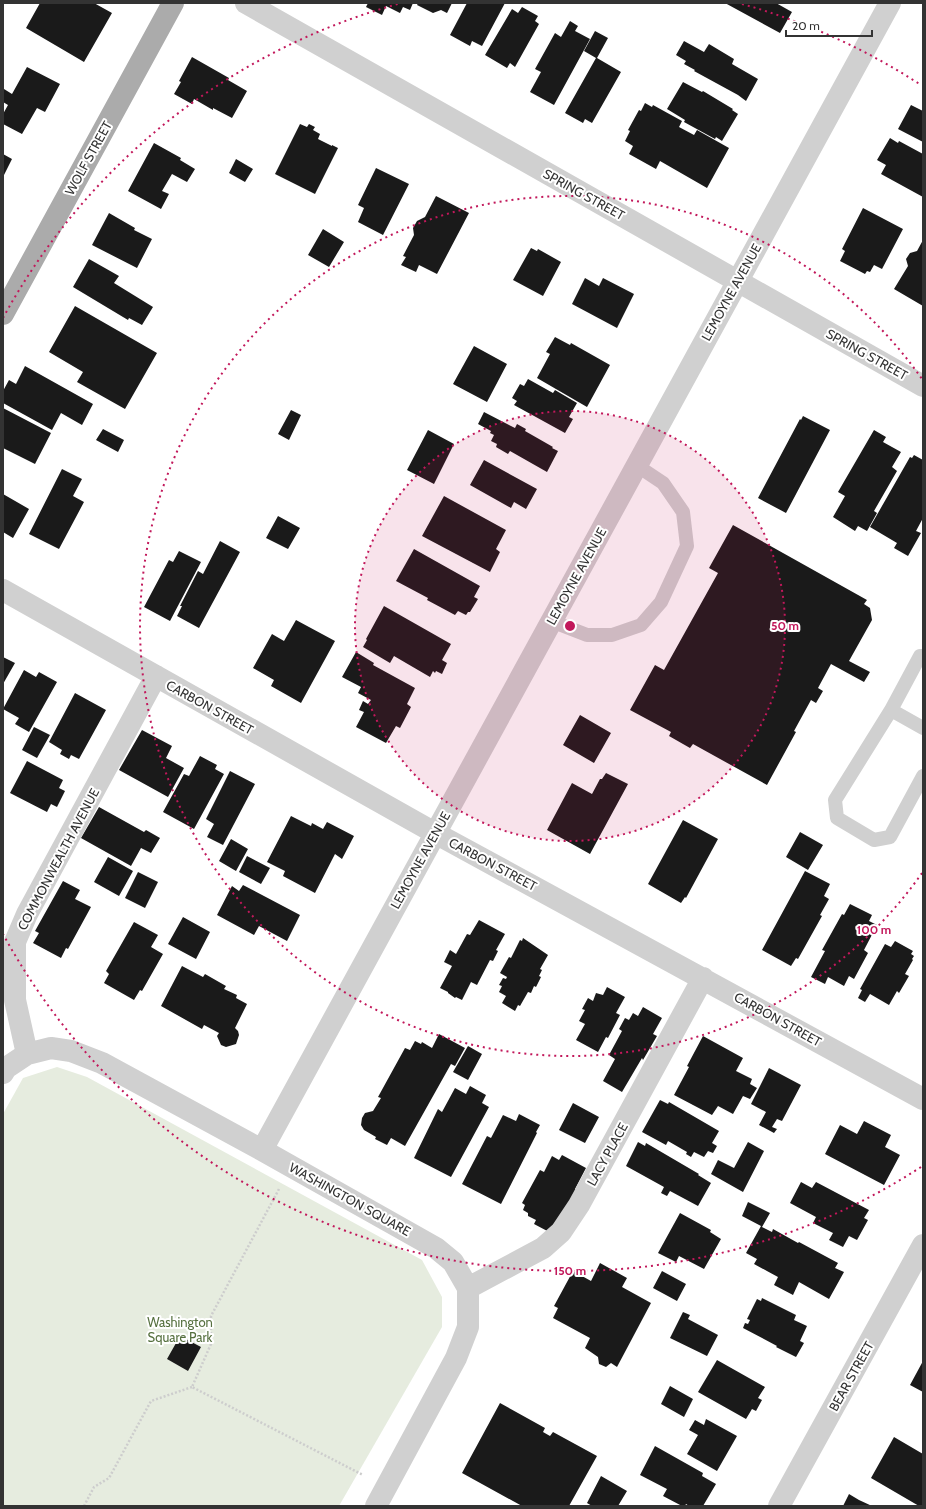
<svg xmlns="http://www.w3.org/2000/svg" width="926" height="1509" viewBox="0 0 926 1509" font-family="Cabin,sans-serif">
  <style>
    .green { fill: #e6ecdf }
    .building { fill: #1a1a1a }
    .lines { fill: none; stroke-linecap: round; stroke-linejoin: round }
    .path { stroke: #cdcdcd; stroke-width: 2.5; stroke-dasharray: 2 2; stroke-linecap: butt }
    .service { stroke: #d0d0d0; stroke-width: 14 }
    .minor { stroke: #d0d0d0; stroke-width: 22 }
    .primary { stroke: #ababab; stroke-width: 22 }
    .ring { fill: none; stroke: #c2185b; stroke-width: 2; stroke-dasharray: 2 4 }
    .labels { text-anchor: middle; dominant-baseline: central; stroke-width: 4; stroke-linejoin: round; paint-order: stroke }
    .street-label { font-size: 13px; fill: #333; stroke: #fff }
    .park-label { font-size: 13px; fill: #56703f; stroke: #fff }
    .centre { fill: #c2185b; stroke: #fff; stroke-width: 2 }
    .ring-label { font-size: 12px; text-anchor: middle; font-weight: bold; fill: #c2185b; stroke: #fff; stroke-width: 4; stroke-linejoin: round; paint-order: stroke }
  </style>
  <rect width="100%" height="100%" fill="#fff"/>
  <path class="green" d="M57,1067L87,1077L422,1260L442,1297V1327L339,1506H3V1114L23,1078Z"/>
  <path class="building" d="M40,3H94L112,13L84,62L26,28Z
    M368,3H413L410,10L403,7L400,13L386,6L382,15L366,7Z
    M418,3H452L447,13L441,10L433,13L417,5Z
    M467,3H505L482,46L472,41L470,46L450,35Z
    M725,3H776L792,12L780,33Z
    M522,7L538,16L535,21L539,24L515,67L510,63L507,68L485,55L512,9L518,13Z
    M570,21L578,26L575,31L590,39L554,105L530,92L541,72L535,69L555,33L561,37Z
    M595,31L608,38L597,58L621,72L592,123L585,119L583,123L565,113L596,58L584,51Z
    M684,41L704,52L709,44L734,59L732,64L758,79L746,101L738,95L694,71L695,70L684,64L686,61L676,55Z
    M192,57L229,78L228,80L247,91L232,118L213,108V110L194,99L192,104L174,94L181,82L179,81Z
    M27,67L60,84L45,112L37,108L22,134L3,124V114L8,105L3,102V91L4,89L12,94Z
    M683,82L702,92L703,91L733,109L732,110L738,114L722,141L716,137L715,139L684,122L685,120L667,109Z
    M645,103L652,107L653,105L682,121L679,127L694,135L697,130L729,148L707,188L660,161L656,169L629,154L633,146L625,141L630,131L628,130L639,110L641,111Z
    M911,105L923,111V142L898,129Z
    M300,124L307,127L309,124L315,127L313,130L320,134L318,139L332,146V145L338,148L315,194L275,174Z
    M890,138L898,143L899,141L923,154V197L881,174L886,165L877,160Z
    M154,143L181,158L180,160L195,169L187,182L172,174L162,191L169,194L161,209L128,191Z
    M3,154L12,159L3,177Z
    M236,159L253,169L245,182L229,173Z
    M376,168L409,184L383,235L358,222L364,208L358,205Z
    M436,196L469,213L437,274L419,265L416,272L401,265L406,257L403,256L414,235L413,228L417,221L425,217Z
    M863,208L903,229L882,269L874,265L870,272L867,271L865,274L840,261L845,251L842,249Z
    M109,213L135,228L134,230L152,239L137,268L92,245Z
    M323,229L344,242L329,267L308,255Z
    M923,240V306L894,289L908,266L906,259L910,253L917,251Z
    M531,248L537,251L538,249L561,262L543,296L513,280Z
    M89,259L119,276L114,283L153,307L142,325L129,318L128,320L73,287Z
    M585,278L599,286L603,278L634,294L617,328L572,304Z
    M75,306L157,353L125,409L77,382L83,372L49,352Z
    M555,337L570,345L571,343L610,365L587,407L537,378L550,354L546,352Z
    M474,346L507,364L487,402L453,384Z
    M25,366L93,404L82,425L61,413L52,430L3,403V391L9,380L16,384Z
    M528,379L553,393L555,390L577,403L569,417L573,419L565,433L514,405L517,401L512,398L520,384L524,386Z
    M3,408L51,433L35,464L3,448Z
    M291,410L301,415L289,440L278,434Z
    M484,412L515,428L517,424L526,429L525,431L553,447L552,448L558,451L547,472L510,451L508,454L496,447L497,444L491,441L494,435L490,433L491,431L478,424Z
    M803,416L830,430L786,513L758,498L800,419L801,420Z
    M103,429L124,440L118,452L96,440Z
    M428,430L454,444L434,484L407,470Z
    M874,430L886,437L883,442L901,452L892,467L897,471L874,511L877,513L867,531L858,526L855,531L833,517L845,496L838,492Z
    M914,455L923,460V518L916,531L921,533L908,556L894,548L897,543L870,527L910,457L912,458Z
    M484,460L537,489L526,509L514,502L511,508L470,485Z
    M62,469L82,479L73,496L84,502L59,549L29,534Z
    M3,494L29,509L13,538L3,532Z
    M444,496L506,530L496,549L500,552L490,572L422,536Z
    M278,516L300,528L288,549L266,538Z
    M733,525L867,600L864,604L870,608L872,620L849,661L870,672L864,682L831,664L818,688L823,691L816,703L811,700L794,731L796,732L767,785L693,744L690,748L669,736L671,732L630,710L655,665L664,670L718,573L709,568Z
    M220,541L240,552L199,628L177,616L182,606H180L198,571L203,574Z
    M414,549L480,586L474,597L478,599L470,612H468L466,615L458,611L455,615L427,600L428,598L396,581Z
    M179,551L201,562L170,621L144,607L169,560L173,562Z
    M384,606L451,644L442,660L447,663L442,674L436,671L435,673L433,671L430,677L394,656L390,663L363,647L367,640L366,639Z
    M296,620L335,641L301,703L271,686L274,680L253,668L272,634L284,641Z
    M356,652L374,663L373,665L415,688L407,704L411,707L400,728L396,726L386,743L356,727L364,712L359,710L363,701L368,704L371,700L358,693L361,687L342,677Z
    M3,657L15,663L3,684Z
    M24,670L36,677L39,672L57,682L29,732L15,724L19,718L3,709Z
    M75,693L106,710L79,759L71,755L69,759L60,754L62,750L49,742Z
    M580,715L611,733L594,763L563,745Z
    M34,727L50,735L37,758L22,750Z
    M142,730L172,746L166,758L184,768L168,797L119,770Z
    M200,756L217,765L215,769L224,774L194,829L163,812L184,774L189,776Z
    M27,761L63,780L59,788L65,791L57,807L51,804L47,812L10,793Z
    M230,771L255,784L223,845L207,837L214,824L206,819Z
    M606,773L628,784L590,854L547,830L572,783L592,794L600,779H602Z
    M99,807L144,832L146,830L160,838L151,853L141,848L131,866L81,838Z
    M291,816L311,826L312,823L323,829L327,822L354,836L342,859L335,854L315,893L283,876L285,871L267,862Z
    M683,820L718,839L686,898L685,897L681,903L648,884Z
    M800,832L823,845L808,870L786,857Z
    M231,839L248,849L236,871L219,861Z
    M247,856L270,868L261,884L239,872Z
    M108,857L133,871L119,896L94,882Z
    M805,871L830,884L824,896L829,899L820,915L822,916L798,959L796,958L791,966L762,950Z
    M138,872L158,882L145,908L125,898Z
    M63,881L80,890L75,899L91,907L68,949L66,948L61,958L33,943L39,933L35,931Z
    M243,885L300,915L287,941L259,926L254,935L217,915L232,886L239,891Z
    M850,904L872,915L869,921L877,925L864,950L868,953L854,979L849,976L844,986L828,977L825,984L811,977L825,951L822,950L842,914L844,915Z
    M183,917L210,932L196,959L168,944Z
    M479,920L505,934L496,950L498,951L493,961L490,960L477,985L471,982L462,1000L456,997L455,998L448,993V992L440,988L452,966L444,962L450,950L456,954L467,934L470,935Z
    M134,922L158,935L151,947L163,954L142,991L140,990L134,1000L104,983L109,974L106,971Z
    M523,938L548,955L540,969L542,970L539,976L541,977L536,987L534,986L531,993L528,992L520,1006L518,1005L515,1011L502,1003L506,996L499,992L502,986L499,985L503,978L506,979L507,977L500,973L509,957L511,958L520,940L522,941Z
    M895,941L913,951L911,954L914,956L912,959L913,960L905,974L909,976L899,993L897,991L889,1005L870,994L865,1002L858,998L862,990L860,989L885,944L891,947Z
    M182,966L203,977L205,974L226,986L224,989L237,995L236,998L247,1004L235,1028L238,1031L239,1035L236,1044L226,1047L221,1045L217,1036L219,1033L204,1025L202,1029L161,1006Z
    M607,987L625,997L616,1013L620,1015L608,1038L606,1037L598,1052L576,1040L585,1024L579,1021L585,1010L582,1009L588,998L593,1001L596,993L603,995Z
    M643,1007L662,1018L653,1034L657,1036L643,1060L642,1058L622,1092L603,1081L615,1059L609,1055L622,1031L619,1029L625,1018L629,1020L633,1013L638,1016Z
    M439,1034L465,1048L455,1066L451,1064L405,1146L391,1138L387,1145L375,1139L376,1137L364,1130L361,1125L362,1118L365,1113L373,1111L381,1098L378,1097L405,1048L410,1050L415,1041L421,1044L422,1042L432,1048Z
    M703,1036L743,1058L736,1071L752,1079L750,1084L757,1088L750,1099L743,1096L733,1114L718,1106L712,1115L674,1095L689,1067L687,1066Z
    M468,1046L482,1054L468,1080L453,1072Z
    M769,1068L801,1085L782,1121L777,1119L772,1127L777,1129L774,1133L759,1125L766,1112L751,1104Z
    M470,1086L486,1095L482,1103L489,1107L451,1177L414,1158L438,1109L442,1112L455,1088L466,1094Z
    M660,1100L668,1104L669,1102L719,1131L712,1143L717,1146L713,1153L708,1151L704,1157L694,1152L691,1157L686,1154L687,1152L668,1141L666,1145L642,1132Z
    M573,1103L599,1117L585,1143L559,1130Z
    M519,1114L540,1125L536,1132L537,1133L501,1204L462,1184L487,1136L491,1138L503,1115L516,1121Z
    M864,1121L891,1135L885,1147L900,1155L884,1185L825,1154L840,1125L857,1134Z
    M638,1142L645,1146L646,1143L699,1174L698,1175L711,1183L698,1206L670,1191L667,1196L661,1193L664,1187L626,1166Z
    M748,1142L764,1151L743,1192L711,1174L718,1160L734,1168Z
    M562,1155L586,1168L575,1189L577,1190L551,1233L534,1224L536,1220L528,1216V1213L523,1210L525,1205L522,1203L540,1170L544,1172L552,1156L559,1160Z
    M801,1182L812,1188L816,1182L869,1210L864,1218L868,1220L857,1240L849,1236L843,1247L829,1240L833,1233L813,1223L816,1217L790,1203Z
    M748,1202L770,1213L762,1227L772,1232L773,1229L798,1243L799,1242L838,1263L835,1268L844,1272L829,1299L799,1282L793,1295L774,1285L778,1277L754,1264L757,1259L746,1253L761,1226L742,1216Z
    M680,1213L711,1230L710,1232L721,1239L704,1269L679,1256L676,1262L658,1253Z
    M600,1263L627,1278L622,1287L651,1303L617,1367L611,1363L606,1367L599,1364L598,1357L585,1348L590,1338L553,1318L558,1308L554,1306L573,1271L591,1281Z
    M662,1271L686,1284L677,1301L653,1288Z
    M762,1298L796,1315L794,1320L807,1326L800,1341L804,1343L796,1357L776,1347L777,1346L743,1328L745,1323L748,1324L750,1320L747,1319L757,1299L761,1301Z
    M683,1312L690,1315L688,1319L718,1335L707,1356L670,1338Z
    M180,1336L201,1347L188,1371L167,1359Z
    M717,1360L765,1387L758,1398L762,1400L756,1411L752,1409L746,1419L698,1392Z
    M923,1361V1392L910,1385Z
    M670,1386L693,1399L684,1417L661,1404Z
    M500,1403L545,1428L543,1432L550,1436L553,1432L597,1456L569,1506H522L462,1473Z
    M706,1419L737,1436L717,1471L687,1454L698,1435L689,1430L695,1420L704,1425Z
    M894,1437L923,1454V1506H919L871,1478Z
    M655,1446L703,1473L702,1476L716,1484L703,1506H689L686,1504L685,1506H682L663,1496L667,1489L640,1475Z
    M601,1476L627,1491L618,1506H592L587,1503Z
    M849,1494L859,1500L872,1506H843Z"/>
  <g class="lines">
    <path class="path" d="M279,1189L211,1316V1344L192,1387L363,1475
      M84,1506L94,1487L109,1478L151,1401L192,1387"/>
    <path class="service" d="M551,621L587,635H612L641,625L661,602L687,546L683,512L663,483L636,465
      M923,656H920L891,710L835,800L837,818L874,840L890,837L923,776
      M891,710L923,728"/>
    <path class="minor" d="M246,3L923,386
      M3,590L435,833L923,1099
      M27,1054L15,1000V942L27,914L156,676
      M3,1073L6,1068L27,1054L51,1048L71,1051L102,1063L262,1150L436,1248L453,1262L468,1288V1327L456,1358L376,1506
      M262,1150L890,3
      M468,1288L543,1248L561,1232L579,1205L703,978
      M779,1506L923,1245"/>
    <path class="primary" d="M3,314L173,3"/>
  </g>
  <circle cx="570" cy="626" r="215" fill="#c2185b" fill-opacity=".12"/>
  <g class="ring">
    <circle cx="570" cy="626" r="215"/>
    <path d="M922 873A430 430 0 1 1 922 379"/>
    <path d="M921 1167A645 645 0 0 1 3 934M3 318A645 645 0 0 1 398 4M742 4A645 645 0 0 1 921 85"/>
  </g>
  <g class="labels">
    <g class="street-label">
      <text transform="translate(88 158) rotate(-61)">WOLF STREET</text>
      <text transform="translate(584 194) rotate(29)">SPRING STREET</text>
      <text transform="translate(731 292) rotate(-61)">LEMOYNE AVENUE</text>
      <text transform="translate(867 354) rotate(29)">SPRING STREET</text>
      <text transform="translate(576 576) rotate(-61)">LEMOYNE AVENUE</text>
      <text transform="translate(210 707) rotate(29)">CARBON STREET</text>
      <text transform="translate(58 859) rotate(-62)">COMMONWEALTH AVENUE</text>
      <text transform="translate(420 860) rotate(-61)">LEMOYNE AVENUE</text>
      <text transform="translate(493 864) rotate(28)">CARBON STREET</text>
      <text transform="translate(778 1019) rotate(29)">CARBON STREET</text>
      <text transform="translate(607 1154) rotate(-61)">LACY PLACE</text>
      <text transform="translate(350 1199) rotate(29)">WASHINGTON SQUARE</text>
      <text transform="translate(851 1376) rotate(-61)">BEAR STREET</text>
    </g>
    <g class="park-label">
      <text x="180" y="1322">Washington<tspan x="180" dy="15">Square Park</tspan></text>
    </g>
  </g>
  <circle cx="570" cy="626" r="6" class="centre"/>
  <g class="ring-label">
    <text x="785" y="630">50 m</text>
    <text x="874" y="934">100 m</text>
    <text x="570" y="1275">150 m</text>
  </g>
  <rect width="926" height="1509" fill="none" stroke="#333333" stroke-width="8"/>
  <path d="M786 30v6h86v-6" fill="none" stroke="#333333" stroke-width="2"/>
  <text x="792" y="30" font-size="12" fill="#333333" stroke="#ffffff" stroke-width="3" paint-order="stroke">20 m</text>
</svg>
